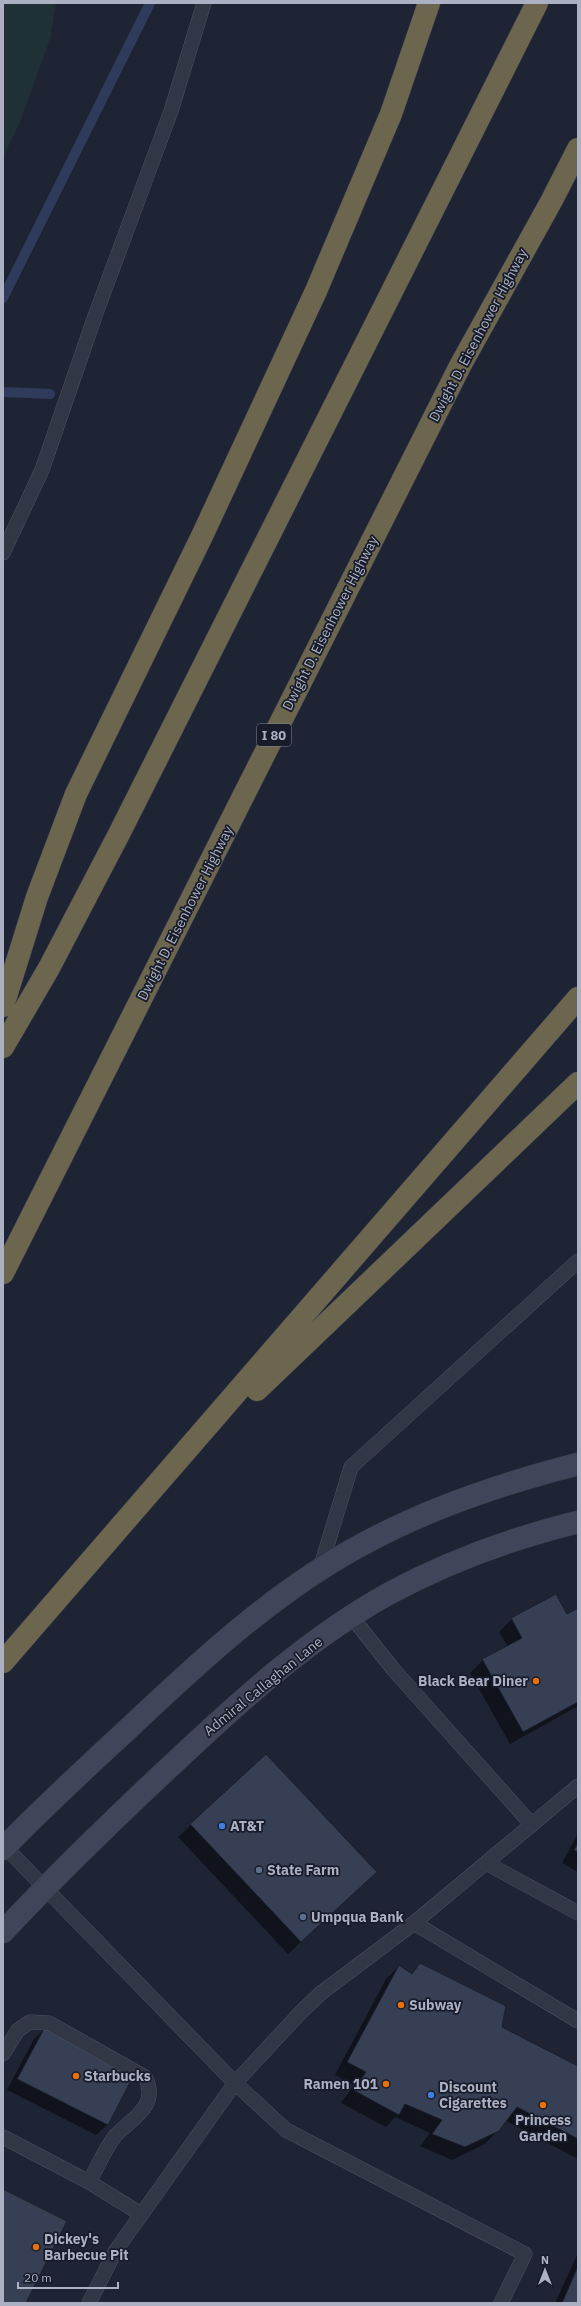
<svg xmlns="http://www.w3.org/2000/svg" width="581" height="2306" viewBox="0 0 581 2306" font-family="'IBM Plex Sans',sans-serif">
  <style>
    .green { fill: #203037 }
    .shadow { fill: #0007 }
    .lines { fill: none; stroke-linecap: round; stroke-linejoin: round }
    .stream { stroke: #303a5b; stroke-width: 10 }
    .building { fill: #373f54; stroke: #1a1e2c }
    .service-casing { stroke: #4c5161; stroke-width: 15 }
    .secondary-casing { stroke: #3b404f; stroke-width: 23 }
    .motorway-casing { stroke: #3a3e4d; stroke-width: 23 }
    .service { stroke: #323746; stroke-width: 14 }
    .secondary { stroke: #404559; stroke-width: 22 }
    .motorway { stroke: #6c664f; stroke-width: 22 }
    .food-dot { fill: #e8710a; stroke: #181c2a; stroke-width: 1.5 }
    .shop-dot { fill: #3f7fe0; stroke: #181c2a; stroke-width: 1.5 }
    .service-dot { fill: #5c6f8a; stroke: #181c2a; stroke-width: 1.5 }
    .labels { text-anchor: middle; dominant-baseline: central; stroke-width: 3.5; stroke-linejoin: round; paint-order: stroke }
    .shield { fill: #181c2a; stroke: #7f8495; stroke-width: 1 }
    .shield-label { font-size: 13px; font-weight: bold; fill: #abb1c3 }
    .street-label { font-size: 14px; fill: #abb1c3; stroke: #181c2a }
    .poi-label { font-size: 14px; font-weight: bold; fill: #abb1c3; stroke: #181c2a; text-anchor: start }
  </style>
  <rect width="100%" height="100%" fill="#1f2435"/>
  <path class="green" d="M3,3H56L50,39L20,122L3,157Z"/>
  <path class="shadow" d="M578,1609V1706L510,1744L470,1673L483,1660L508,1647L499,1632L512,1619L566,1615Z
    M191,1825L363,1884L288,1954L178,1837Z
    M578,1833V1872L562,1863Z
    M421,1965L501,2028L578,2067V2159L506,2121L485,2144L452,2160L420,2146L430,2133L395,2117L386,2127L341,2103L354,2085L335,2075L386,1979L399,1966L411,1975Z
    M45,2028L133,2073L107,2125L96,2135L7,2090L34,2039Z
    M578,2253V2303H555Z"/>
  <g class="lines">
    <path class="stream" d="M3,298L150,3
      M3,392L50,394"/>
  </g>
  <path class="building" d="M556,1594L567,1614L578,1608V1702L523,1732L482,1659L522,1638L511,1618Z
    M266,1754L377,1872L301,1942L190,1824Z
    M578,1843V1852L574,1850Z
    M420,1963L506,2006L502,2027L578,2066V2139L517,2107L499,2131L465,2147L432,2134L442,2120L405,2104L399,2115L353,2090L366,2072L347,2062L399,1965L412,1974Z
    M45,2027L135,2073L108,2125L17,2079Z
    M3,2189L67,2221L26,2303H3Z
    M578,2266V2303H562Z"/>
  <g class="lines">
    <g class="service-casing">
      <path id="service" d="M3,553L42,470L95,316L171,111L204,3
        M320,1569L351,1467L578,1261
        M351,1616L393,1669L532,1825
        M5,1847L235,2083L286,2130L525,2254L501,2303
        M486,1863L578,1913
        M414,1923L578,2021
        M3,2054L18,2030L30,2022L49,2023L145,2077C160,2106 132,2118 115,2136C105,2149 97,2168 89,2182
        M3,2137L89,2182L141,2214
        M89,2303L116,2250L235,2083L301,2012L321,1993L414,1923L578,1786"/>
    </g>
    <g class="secondary-casing">
      <path id="secondary" d="M3,1849C43,1807 86,1768 128,1729C200,1661 275,1591 363,1544C431,1507 503,1483 578,1464
        M3,1932C58,1873 116,1817 175,1762C241,1700 310,1637 390,1593C449,1561 513,1538 578,1522"/>
    </g>
    <g class="motorway-casing">
      <path id="motorway" d="M3,1006L37,897L76,794L202,536L316,291L391,114L429,3
        M3,1047L49,968L119,834L537,3
        M3,1273L460,366L552,200L578,149
        M257,1390L578,1083
        M3,1662L578,998"/>
    </g>
    <use href="#service" class="service"/>
    <use href="#secondary" class="secondary"/>
    <use href="#motorway" class="motorway"/>
  </g>
  <g class="food-dot">
    <circle cx="536" cy="1681" r="4"/>
    <circle cx="401" cy="2005" r="4"/>
    <circle cx="76" cy="2076" r="4"/>
    <circle cx="386" cy="2084" r="4"/>
    <circle cx="543" cy="2105" r="4"/>
    <circle cx="36" cy="2247" r="4"/>
  </g>
  <g class="shop-dot">
    <circle cx="222" cy="1826" r="4"/>
    <circle cx="431" cy="2095" r="4"/>
  </g>
  <g class="service-dot">
    <circle cx="259" cy="1870" r="4"/>
    <circle cx="303" cy="1917" r="4"/>
  </g>
  <g class="labels">
    <rect class="shield" x="257" y="724" width="34" height="22" rx="3"/>
    <g class="shield-label">
      <text x="274" y="735">I 80</text>
    </g>
    <g class="street-label">
      <text transform="translate(478 335) rotate(-62)">Dwight D. Eisenhower Highway</text>
      <text transform="translate(330 623) rotate(-63)">Dwight D. Eisenhower Highway</text>
      <text transform="translate(185 913) rotate(-63)">Dwight D. Eisenhower Highway</text>
      <text transform="translate(263 1686) rotate(-39)">Admiral Callaghan Lane</text>
    </g>
    <g class="poi-label">
      <text x="528" y="1681" text-anchor="end">Black Bear Diner</text>
      <text x="230" y="1826">AT&amp;T</text>
      <text x="267" y="1870">State Farm</text>
      <text x="311" y="1917">Umpqua Bank</text>
      <text x="409" y="2005">Subway</text>
      <text x="84" y="2076">Starbucks</text>
      <text x="378" y="2084" text-anchor="end">Ramen 101</text>
      <text x="439" y="2087">Discount<tspan x="439" dy="16">Cigarettes</tspan></text>
      <text x="543" y="2120" text-anchor="middle">Princess<tspan x="543" dy="16">Garden</tspan></text>
      <text x="44" y="2239">Dickey's<tspan x="44" dy="16">Barbecue Pit</tspan></text>
    </g>
  </g>
  <rect width="581" height="2306" fill="none" stroke="#abb1c3" stroke-width="8"/>
  <g transform="translate(545 2270)" stroke="#181c2a" stroke-width="3" paint-order="stroke">
  <path d="M0-3L7 15L0 10L-7 15Z" fill="#abb1c3"/>
  <text y="-6" font-size="11" font-weight="bold" text-anchor="middle" fill="#abb1c3">N</text>
  </g>
  <path d="M18 2282v6h100v-6" fill="none" stroke="#abb1c3" stroke-width="2"/>
  <text x="24" y="2282" font-size="12" fill="#abb1c3" stroke="#181c2a" stroke-width="3" paint-order="stroke">20 m</text>
</svg>
